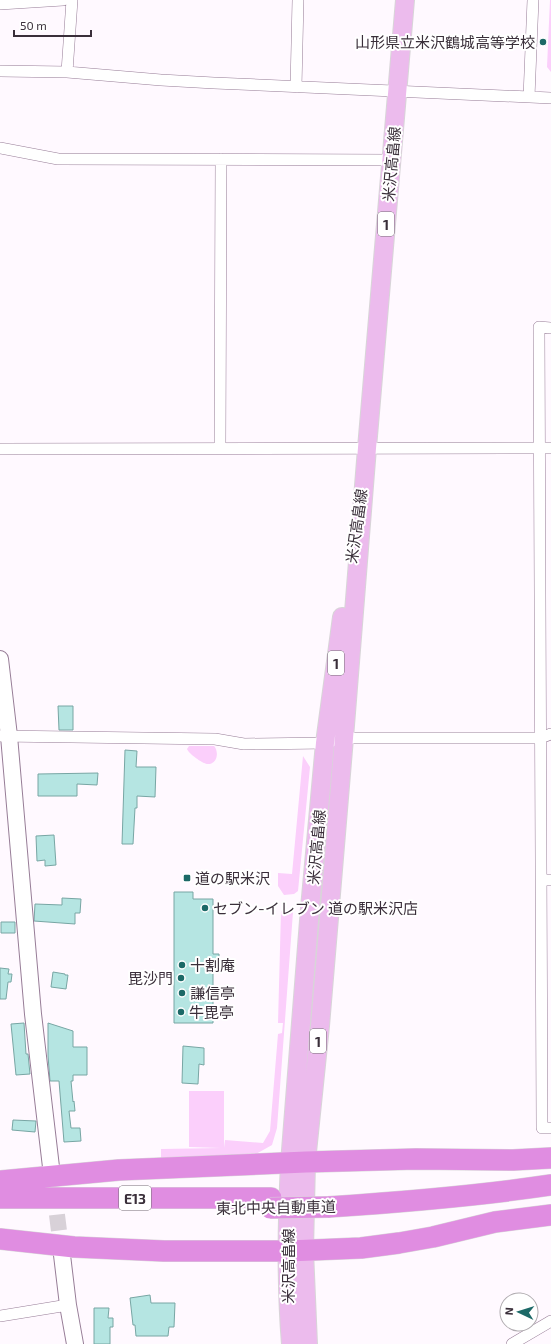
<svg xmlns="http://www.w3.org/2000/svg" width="551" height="1344" viewBox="0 0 551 1344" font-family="'Exo 2','Noto Sans JP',sans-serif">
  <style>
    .green { fill: #fbcffb }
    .building { fill: #b5e5e2; stroke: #78a6a4 }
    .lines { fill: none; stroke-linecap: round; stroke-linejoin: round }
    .secondary-tunnel { stroke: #d8d1d8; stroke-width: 16; stroke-dasharray: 16 8; stroke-linecap: butt }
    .street-casing { stroke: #977d97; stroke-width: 12 }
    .secondary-casing { stroke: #977d97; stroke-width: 18 }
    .primary-casing { stroke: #d8d5d8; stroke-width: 20 }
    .highway-casing { stroke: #d8d5d8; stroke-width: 22 }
    .street { stroke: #fff; stroke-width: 11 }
    .secondary { stroke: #fff; stroke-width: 16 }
    .primary { stroke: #ecbbed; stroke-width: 18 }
    .highway { stroke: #e08de1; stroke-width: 21 }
    .highway-bridge-casing { stroke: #d8d5d8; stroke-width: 22; stroke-linecap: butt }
    .highway-bridge { stroke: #e08de1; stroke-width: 21 }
    .poi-dot { fill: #1c6967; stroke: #fff; stroke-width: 1.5 }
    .labels { text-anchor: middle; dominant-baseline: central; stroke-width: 4; stroke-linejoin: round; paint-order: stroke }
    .shield { fill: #fff; stroke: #756d75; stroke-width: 1 }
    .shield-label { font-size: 14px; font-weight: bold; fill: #3a2f3a }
    .poi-label { font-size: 15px; fill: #3a2f3a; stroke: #fff; text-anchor: start }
    .street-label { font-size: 15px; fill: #3a2f3a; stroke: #fff }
  </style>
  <rect width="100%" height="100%" fill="#fff9ff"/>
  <path class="green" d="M550,0H551V72L547,67Z
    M189,746H214C219,751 218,765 207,764C202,763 189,754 187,749Z
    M303,756L310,767L298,891L294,894L284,895L278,886V873L292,874Z
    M281,911L293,912L277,1128L272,1145L256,1154L161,1160V1149L221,1148L189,1147V1091H224V1148L225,1140L263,1143L270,1131L278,1034L282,1033L283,1023H278Z"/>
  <path class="building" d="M58,706H73V730H59Z
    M125,750L137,751L136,767H156L155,797L137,796V808H135L133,844H122Z
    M98,773L97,785L77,784V796H38V774Z
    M54,835L56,865L45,866V860L37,861L36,836Z
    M174,892H193V899H213V954H219V966H213V1023H174Z
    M62,898L81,899L80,913H75V924L34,921L35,904L62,905Z
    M1,922H15V933H1Z
    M0,968L9,969L8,974H12L11,982H8L6,999H0Z
    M53,972L65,974V975H68L66,989L51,987Z
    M24,1023L26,1054H28L30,1074L16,1075L11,1024Z
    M48,1023L73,1031V1047H87V1075H73V1081H71L73,1102L74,1101L75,1111H69L71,1128H80L81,1141L64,1142L59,1081H50L48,1056Z
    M183,1046L204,1048V1065L199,1064L198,1084L182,1083Z
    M13,1120L36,1121L35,1132L12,1130Z
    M150,1295L151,1303H175L174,1327H169L168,1336H136L135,1325H133L130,1298Z
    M94,1308H109L108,1318H113V1327H110V1344H94Z"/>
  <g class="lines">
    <path class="secondary-tunnel" d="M51,1167L62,1255"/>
    <g class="street-casing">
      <path id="street" d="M0,4L63,0
        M0,71L67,72L161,80L214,83L551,98
        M67,72L72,0
        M296,87L298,0
        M529,97L533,0
        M0,148L58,159L392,160
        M551,328L539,327L542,1128H551
        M220,448L221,159
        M0,449L551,448
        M0,736L215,739L244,744L325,743L344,738H540L551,734
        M541,880H551
        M0,1316L68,1305
        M512,1344L551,1321"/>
    </g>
    <g class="secondary-casing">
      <path id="secondary" d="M0,659L9,736L33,1014L51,1167
        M62,1255L68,1305L75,1344"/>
    </g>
    <g class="primary-casing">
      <path id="primary" d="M291,1344C286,1284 287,1223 290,1163L310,908L325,743L342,617
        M308,1344L304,1251L306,1162L320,1026L344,738L367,448L405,0"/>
    </g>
    <g class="highway-casing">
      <path id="highway" d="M0,1181L119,1170L306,1162L416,1159L513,1160L551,1158
        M0,1198H271
        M328,1207C403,1202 477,1196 551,1185
        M0,1239L74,1247L164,1251H288L361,1248L399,1243L433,1237L495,1222L551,1215"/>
    </g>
    <use href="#street" class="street"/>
    <use href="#secondary" class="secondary"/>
    <use href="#primary" class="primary"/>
    <use href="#highway" class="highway"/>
    <g class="highway-bridge-casing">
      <path id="highway-bridge" d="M270,1208L328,1207"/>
    </g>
    <use href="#highway-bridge" class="highway-bridge"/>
  </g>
  <g class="poi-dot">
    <circle cx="543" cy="42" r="4"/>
    <rect x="183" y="874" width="8" height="8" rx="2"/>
    <circle cx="205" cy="908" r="4"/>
    <circle cx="182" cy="965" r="4"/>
    <circle cx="181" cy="978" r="4"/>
    <circle cx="182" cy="993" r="4"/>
    <circle cx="181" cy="1012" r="4"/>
  </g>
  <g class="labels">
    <g class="shield">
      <rect x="378" y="212" width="16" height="24" rx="3"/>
      <rect x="328" y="651" width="16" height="24" rx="3"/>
      <rect x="310" y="1029" width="16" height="24" rx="3"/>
      <rect x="119" y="1186" width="32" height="24" rx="3"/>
    </g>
    <g class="shield-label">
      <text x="386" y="224">1</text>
      <text x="336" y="663">1</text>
      <text x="318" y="1041">1</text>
      <text x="135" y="1198">E13</text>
    </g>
    <g class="poi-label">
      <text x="535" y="42" text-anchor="end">山形県立米沢鶴城高等学校</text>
      <text x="195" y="878">道の駅米沢</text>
      <text x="213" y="908">セブン-イレブン 道の駅米沢店</text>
      <text x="190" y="965">十割庵</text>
      <text x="173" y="978" text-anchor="end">毘沙門</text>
      <text x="190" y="993">謙信亭</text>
      <text x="189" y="1012">牛毘亭</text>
    </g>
    <g class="street-label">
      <text transform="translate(391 164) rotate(-85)">米沢高畠線</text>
      <text transform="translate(356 526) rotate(-82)">米沢高畠線</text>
      <text transform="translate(316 847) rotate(-85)">米沢高畠線</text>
      <text transform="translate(276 1207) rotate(-1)">東北中央自動車道</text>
      <text transform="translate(288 1266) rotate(-90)">米沢高畠線</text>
    </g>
  </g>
  <g transform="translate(519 1312) rotate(274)"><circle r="19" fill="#ffffff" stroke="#b0acb0"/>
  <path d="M0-3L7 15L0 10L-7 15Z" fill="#1c6967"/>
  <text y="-6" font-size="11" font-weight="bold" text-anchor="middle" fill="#3a2f3a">N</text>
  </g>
  <path d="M14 30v6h77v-6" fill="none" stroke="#3a2f3a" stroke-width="2"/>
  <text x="20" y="30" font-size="12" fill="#3a2f3a" stroke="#ffffff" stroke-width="3" paint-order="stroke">50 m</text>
</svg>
